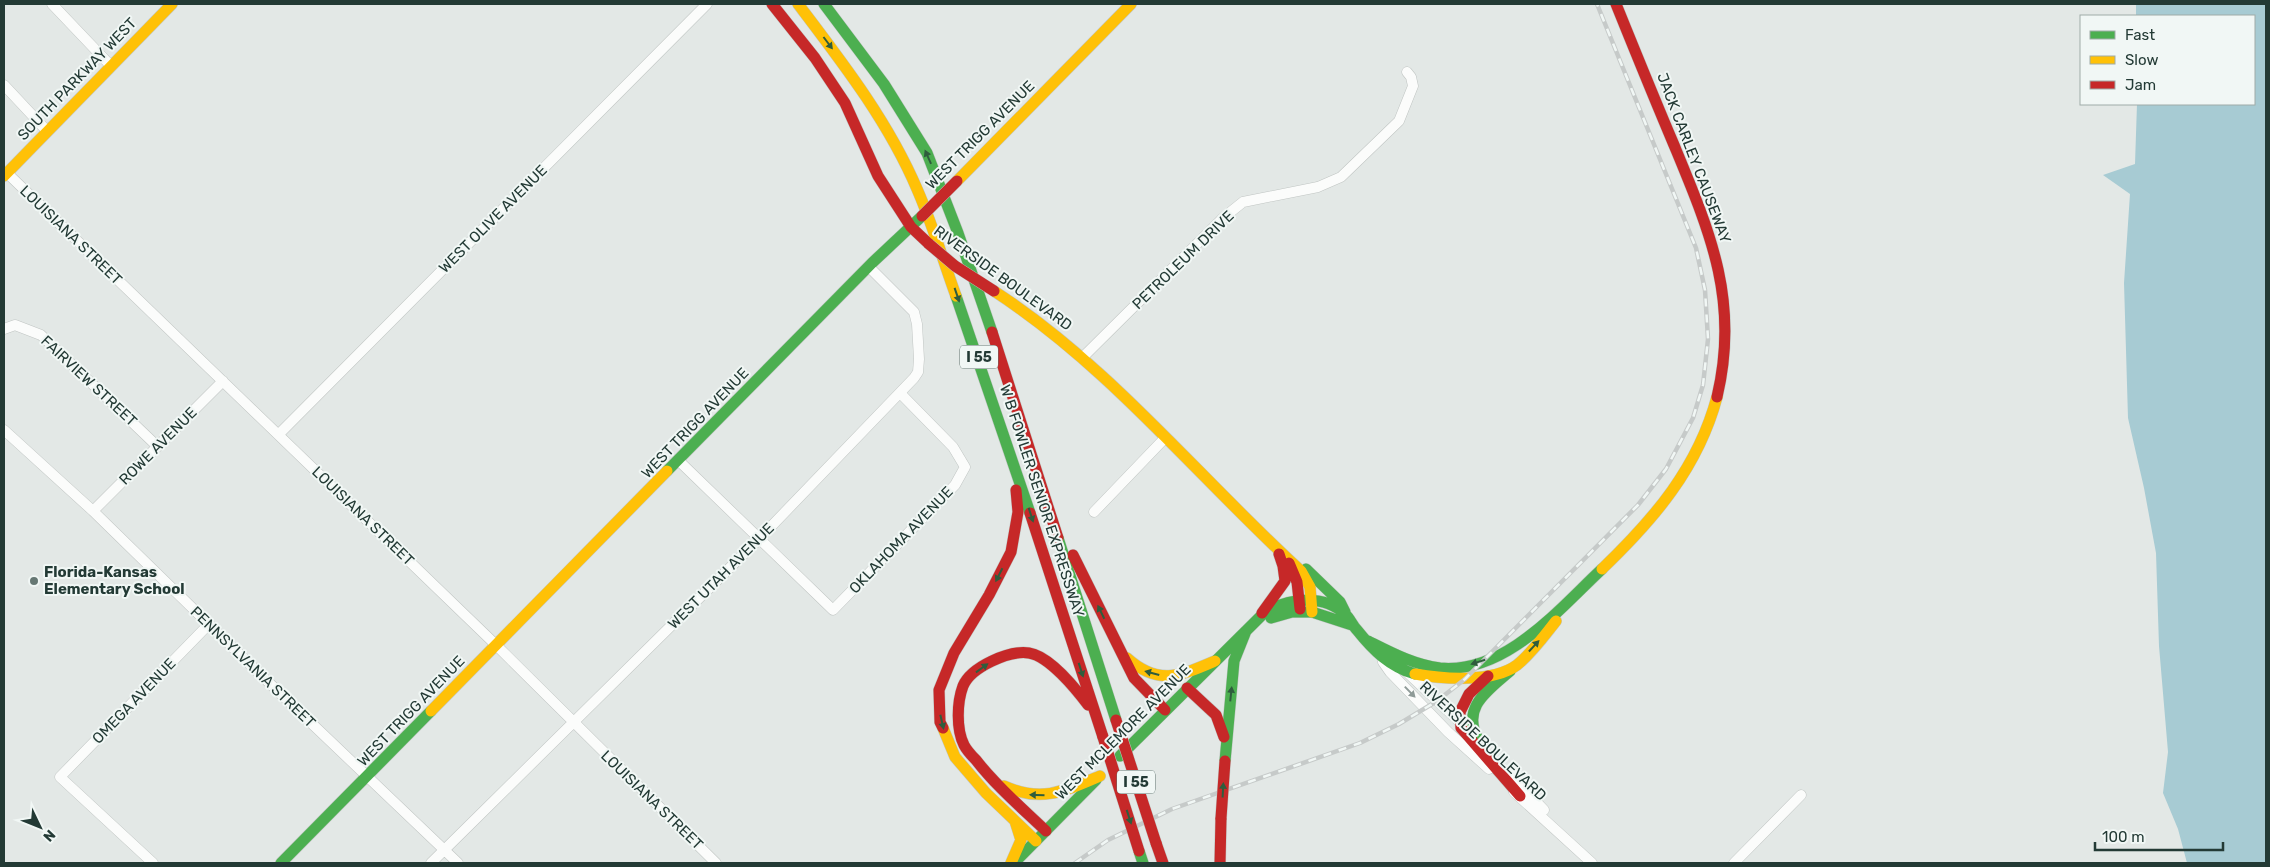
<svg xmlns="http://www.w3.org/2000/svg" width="2270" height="867" viewBox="0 0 2270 867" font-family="Rubik,sans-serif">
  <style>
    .water { fill: #a7cbd3 }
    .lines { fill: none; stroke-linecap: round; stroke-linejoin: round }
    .street-casing { stroke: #c0c5c3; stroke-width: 11 }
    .fast-casing { stroke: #c0c6c3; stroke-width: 12 }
    .slow-casing { stroke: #c0c6c3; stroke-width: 12 }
    .jam-casing { stroke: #c0c6c3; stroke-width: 12 }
    .street { stroke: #fbfcfb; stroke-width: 10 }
    .fast { stroke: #4caf50; stroke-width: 11 }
    .slow { stroke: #ffc107; stroke-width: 11 }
    .jam { stroke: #c62828; stroke-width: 11 }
    .rail-casing { stroke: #c6cac9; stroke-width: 4.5 }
    .rail { stroke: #f1f7f5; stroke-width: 2.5; stroke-dasharray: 8; stroke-linecap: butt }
    .jam-bridge-casing { stroke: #c0c6c3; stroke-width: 12; stroke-linecap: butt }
    .jam-bridge { stroke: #c62828; stroke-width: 11 }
    .oneway { fill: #2f5d3d }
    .oneway2 { fill: #8f9b98 }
    .poi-dot { fill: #667773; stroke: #f1f7f5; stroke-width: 2 }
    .labels { text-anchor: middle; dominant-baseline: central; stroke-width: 4; stroke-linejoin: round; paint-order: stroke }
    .shield { fill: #f1f7f5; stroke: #61736f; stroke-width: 1 }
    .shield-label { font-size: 14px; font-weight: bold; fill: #233a35 }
    .street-label { font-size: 15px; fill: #233a35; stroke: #f1f7f5 }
    .poi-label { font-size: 15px; font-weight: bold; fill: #233a35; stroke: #f1f7f5; text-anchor: start }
  </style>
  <rect width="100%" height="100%" fill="#e3e8e6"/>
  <path class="water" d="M2136,4H2266V863H2187L2178,829L2163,793L2168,752L2159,646L2156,553L2144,488L2128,418L2124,283L2130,194L2103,175L2135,164L2137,104H2254V16H2136Z"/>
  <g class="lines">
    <g class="street-casing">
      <path id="street" d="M52,4L111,66
        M4,85L47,131
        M7,173L496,645L716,863
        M4,329L15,325L41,335L157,446
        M1083,357L1223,218L1243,202L1318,187L1341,177L1399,121L1413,86L1411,77L1407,72
        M4,430L93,511L264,678L458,863
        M279,434L707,4
        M679,461L833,610L955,485L965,467L953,447L901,394
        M93,511L223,381
        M1094,512L1165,438
        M1383,662L1390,672L1448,732L1489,769
        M1408,673L1463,725
        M1509,773L1544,810
        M1514,792L1592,863
        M153,863L60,777L209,624
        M431,863L760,538L914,378L918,372L919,359L917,324L914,312L869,267
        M1734,863L1801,795"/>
    </g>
    <g class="fast-casing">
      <path id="fast" d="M824,4L884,84L927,153L958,233L992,332
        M956,296L1030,513
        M667,471L872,263L922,216
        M1058,538L1116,720
        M1306,569L1340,602L1345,612
        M1271,618L1292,612H1312L1352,625
        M1368,641C1390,652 1414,665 1440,668C1506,674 1559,609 1602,569
        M1479,741C1460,708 1487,691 1510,671
        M1120,756L1263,614C1286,598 1324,593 1346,615C1350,619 1353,626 1357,630C1373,650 1390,667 1415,674
        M1225,761L1234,661L1246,631
        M1139,851L1143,863
        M281,863L431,711
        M1014,863L1096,780"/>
    </g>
    <g class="slow-casing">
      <path id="slow" d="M798,4C842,62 888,121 917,189C932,223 943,260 956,296
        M4,176L172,4
        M957,181L1131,4
        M994,291C1111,367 1199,478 1301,571L1310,587L1312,612
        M1602,569C1654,519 1698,468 1717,397
        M1127,658C1158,686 1180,676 1215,661
        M1415,674C1443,679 1493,683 1517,665C1532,653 1544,636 1556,621
        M431,711L667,471
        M943,728L955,757L986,793L1036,841
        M1004,786C1041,803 1065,791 1100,776
        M1011,863L1021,840L1015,821"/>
    </g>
    <g class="jam-casing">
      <path id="jam" d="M772,4L815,58L845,103L878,176L911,227L929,244
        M1616,4C1635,51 1654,98 1674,145C1710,232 1740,301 1717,397
        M992,332L1058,538
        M1030,513L1103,737
        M1073,555L1134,678L1165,710
        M1289,563L1297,582L1300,609
        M1262,613L1285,581L1283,566L1279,554
        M1488,676L1469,694L1460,712L1461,728L1520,796
        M1187,688L1216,715L1224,737
        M943,728L940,722L939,690L954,653L989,595L1011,552L1018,512L1016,490
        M1046,831C1022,808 997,787 976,760C972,756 967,751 964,745C956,729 957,702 963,686C971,667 1009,650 1029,653C1049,656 1076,689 1088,705
        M1156,843L1163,863
        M1220,863L1221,818"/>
    </g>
    <use href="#street" class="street"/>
    <use href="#fast" class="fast"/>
    <use href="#slow" class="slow"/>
    <use href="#jam" class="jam"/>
    <g class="rail-casing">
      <path id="rail" d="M1075,863L1108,840L1172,809L1360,743L1399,724L1437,701L1465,679L1638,505L1666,469L1693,418L1703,385L1708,339L1705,290L1696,248L1597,4"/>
    </g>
    <use href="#rail" class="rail"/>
    <g class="jam-bridge-casing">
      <path id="jam-bridge" d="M922,216L957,181
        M929,244L955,266L994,291
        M1116,720L1156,843
        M1103,737L1139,851
        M1221,818L1225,761"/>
    </g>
    <use href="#jam-bridge" class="jam-bridge"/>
  </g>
  <defs><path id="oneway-solid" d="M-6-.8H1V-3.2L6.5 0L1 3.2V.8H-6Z" transform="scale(1.25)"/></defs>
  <g class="oneway">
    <use href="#oneway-solid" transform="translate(828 43) rotate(53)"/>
    <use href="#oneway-solid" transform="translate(928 157) rotate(-114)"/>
    <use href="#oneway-solid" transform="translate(957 295) rotate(71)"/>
    <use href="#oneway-solid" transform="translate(1031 515) rotate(72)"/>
    <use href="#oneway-solid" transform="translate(999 575) rotate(117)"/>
    <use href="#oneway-solid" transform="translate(1101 612) rotate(-116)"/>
    <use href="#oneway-solid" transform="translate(1534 646) rotate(-47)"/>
    <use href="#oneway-solid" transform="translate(1478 662) rotate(163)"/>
    <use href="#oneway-solid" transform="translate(982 668) rotate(-36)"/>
    <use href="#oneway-solid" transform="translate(1081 670) rotate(72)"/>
    <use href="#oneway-solid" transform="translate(1152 673) rotate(-165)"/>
    <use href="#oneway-solid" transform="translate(1231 694) rotate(-84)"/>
    <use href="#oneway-solid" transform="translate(942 722) rotate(77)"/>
    <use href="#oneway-solid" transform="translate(1223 790) rotate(-87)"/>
    <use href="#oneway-solid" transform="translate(1037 795) rotate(-179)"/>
    <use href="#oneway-solid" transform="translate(1129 817) rotate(72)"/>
  </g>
  <use class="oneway2" href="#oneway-solid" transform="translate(1410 692) rotate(46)"/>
  <circle class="poi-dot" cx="34" cy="581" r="5"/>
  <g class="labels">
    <g class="shield">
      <rect x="960" y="345.5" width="38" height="23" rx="4"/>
      <rect x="1117" y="770.5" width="38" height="23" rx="4"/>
    </g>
    <g class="shield-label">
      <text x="979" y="357">I 55</text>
      <text x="1136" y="782">I 55</text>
    </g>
    <g class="street-label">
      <text transform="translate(77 79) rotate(-46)">SOUTH PARKWAY WEST</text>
      <text transform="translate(980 135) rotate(-45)">WEST TRIGG AVENUE</text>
      <text transform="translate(1694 158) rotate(69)">JACK CARLEY CAUSEWAY</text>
      <text transform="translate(493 219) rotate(-45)">WEST OLIVE AVENUE</text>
      <text transform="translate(71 235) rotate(44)">LOUISIANA STREET</text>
      <text transform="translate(1183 260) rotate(-44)">PETROLEUM DRIVE</text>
      <text transform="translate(1003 278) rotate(36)">RIVERSIDE BOULEVARD</text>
      <text transform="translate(89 381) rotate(43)">FAIRVIEW STREET</text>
      <text transform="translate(695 423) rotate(-46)">WEST TRIGG AVENUE</text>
      <text transform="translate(158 446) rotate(-45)">ROWE AVENUE</text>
      <text transform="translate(1042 501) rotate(72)">W B FOWLER SENIOR EXPRESSWAY</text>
      <text transform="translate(363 516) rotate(44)">LOUISIANA STREET</text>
      <text transform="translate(901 540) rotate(-46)">OKLAHOMA AVENUE</text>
      <text transform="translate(721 576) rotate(-45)">WEST UTAH AVENUE</text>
      <text transform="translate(253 667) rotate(44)">PENNSYLVANIA STREET</text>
      <text transform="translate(134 701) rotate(-46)">OMEGA AVENUE</text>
      <text transform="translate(411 711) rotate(-46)">WEST TRIGG AVENUE</text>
      <text transform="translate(1123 732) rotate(-45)">WEST MCLEMORE AVENUE</text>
      <text transform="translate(1483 741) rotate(43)">RIVERSIDE BOULEVARD</text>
      <text transform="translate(652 800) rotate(44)">LOUISIANA STREET</text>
    </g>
    <g class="poi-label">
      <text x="44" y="572">Florida-Kansas<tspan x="44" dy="17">Elementary School</tspan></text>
    </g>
  </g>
  <rect width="2270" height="867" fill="none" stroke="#233a35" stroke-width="10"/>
  <rect x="2080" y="15" width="175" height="90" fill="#f1f7f5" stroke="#9faba8"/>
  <rect x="2090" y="31" width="25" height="8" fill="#4caf50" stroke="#9faba8"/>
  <text x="2125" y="40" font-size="15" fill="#233a35">Fast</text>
  <rect x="2090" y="56" width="25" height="8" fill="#ffc107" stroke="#9faba8"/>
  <text x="2125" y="65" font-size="15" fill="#233a35">Slow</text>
  <rect x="2090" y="81" width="25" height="8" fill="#c62828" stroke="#9faba8"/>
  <text x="2125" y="90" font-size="15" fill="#233a35">Jam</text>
  <g transform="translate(40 827) rotate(133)" stroke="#f1f7f5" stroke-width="4" paint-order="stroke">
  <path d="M0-4L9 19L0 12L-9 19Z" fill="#233a35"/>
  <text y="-8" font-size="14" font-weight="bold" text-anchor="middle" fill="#233a35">N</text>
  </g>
  <path d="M2095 842v8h128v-8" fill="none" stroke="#233a35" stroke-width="2.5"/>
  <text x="2102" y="842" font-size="15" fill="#233a35" stroke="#f1f7f5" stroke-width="4" paint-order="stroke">100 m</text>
</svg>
